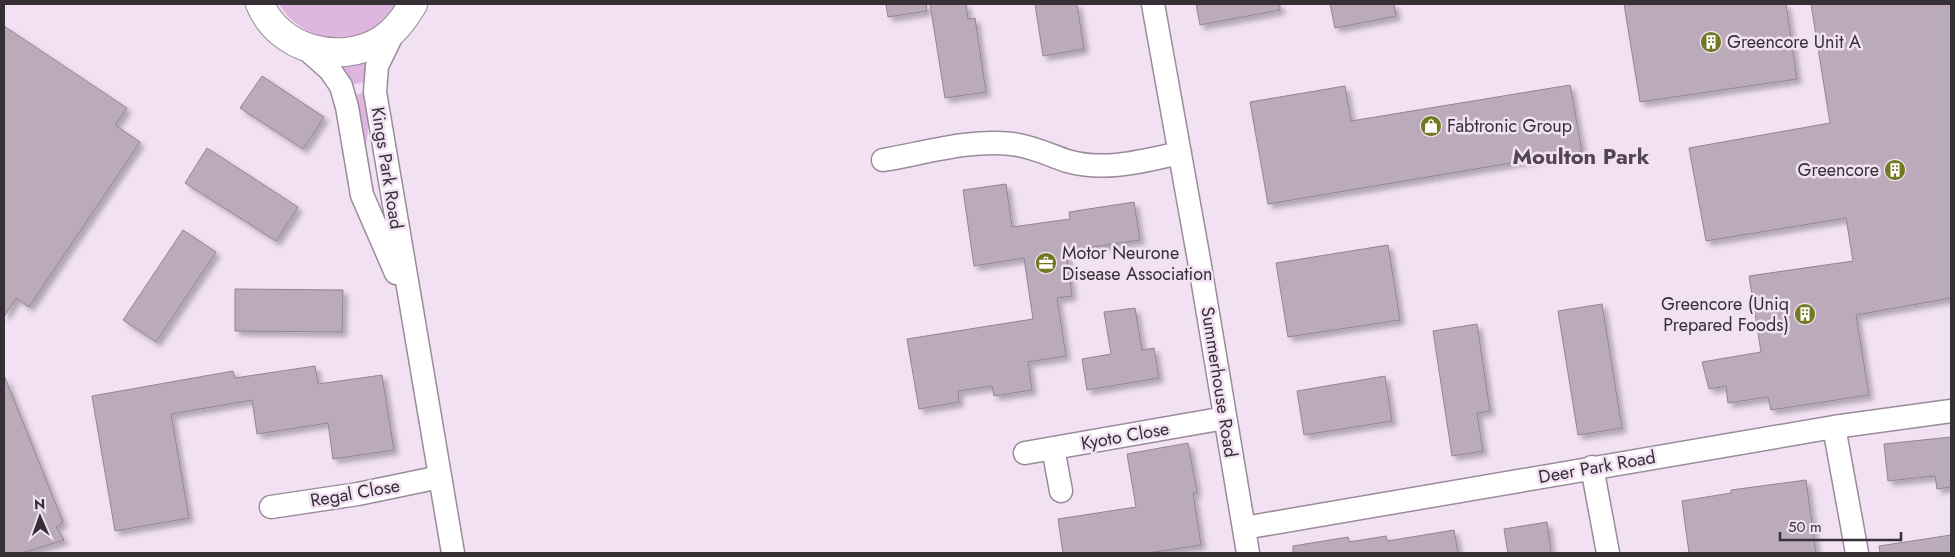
<svg xmlns="http://www.w3.org/2000/svg" width="1955" height="557" viewBox="0 0 1955 557" font-family="Jost,sans-serif">
  <style>
    .green { fill: #ddb7df }
    .building { fill: #baaaba; stroke: #938494; filter: url(#shadow) }
    .lines { fill: none; stroke-linecap: round; stroke-linejoin: round }
    .minor-casing { stroke: #9a8b9b; stroke-width: 25 }
    .major-casing { stroke: #9a8b9b; stroke-width: 30 }
    .minor { stroke: #fff; stroke-width: 22 }
    .major { stroke: #fff; stroke-width: 28 }
    .labels { text-anchor: middle; dominant-baseline: central; stroke-width: 5; stroke-linejoin: round; paint-order: stroke }
    .poi-label { font-size: 18px; fill: #363036; stroke: #f2e1f3; text-anchor: start }
    .street-label { font-size: 18px; fill: #363036; stroke: #f2e1f3 }
    .district-label { font-size: 22px; font-weight: bold; fill: #534554; stroke: #f2e1f3 }
  </style>
  <defs>
    <filter id="shadow"><feDropShadow dx="4.5" dy="4.5" stdDeviation="2.5" flood-color="#0004"/></filter>
  </defs>
  <rect width="100%" height="100%" fill="#f2e1f3"/>
  <path class="green" d="M279,4H401C393,13 384,24 374,31C350,48 310,38 291,19C286,15 283,9 279,4Z
    M366,61V82L349,85L341,66Z
    M366,92L370,118L366,145L376,202H373L354,95Z"/>
  <path class="building" d="M886,4H926L927,11L888,17Z
    M930,4H966L968,19L975,18L986,92L945,98Z
    M1035,4H1077L1084,49L1043,56Z
    M1196,4H1280V10L1200,25Z
    M1330,4H1394L1396,16L1335,28Z
    M1624,4H1786L1797,79L1640,102Z
    M1811,4H1951V298L1856,315L1869,395L1771,410L1768,397L1728,403L1726,386L1709,389L1702,362L1761,352L1749,276L1853,261L1846,218L1706,241L1689,148L1830,123Z
    M4,26L127,108L115,125L140,142L29,307L16,298L4,317Z
    M262,76L324,117L303,149L240,108Z
    M1570,85L1582,151L1268,204L1250,102L1345,86L1351,121Z
    M207,148L298,207L276,241L185,183Z
    M1006,184L1012,227L1070,219L1069,212L1134,202L1140,240L1066,251L1072,296L1057,298L1066,356L1028,362L1032,390L994,396L992,386L958,391L959,402L919,409L907,339L1033,319L1024,258L974,266L963,190Z
    M183,230L216,252L156,342L123,320Z
    M1388,245L1400,320L1288,337L1276,263Z
    M235,289L343,290L342,332L235,331Z
    M1602,304L1622,428L1578,435L1558,311Z
    M1135,308L1142,350L1154,348L1159,378L1087,390L1082,359L1111,354L1104,312Z
    M1477,324L1490,411L1477,413L1483,451L1452,456L1433,331Z
    M315,366L318,384L382,375L394,450L333,459L328,423L257,434L252,400L171,414L189,518L115,531L92,396L233,371L235,378Z
    M4,375L63,522L56,527L64,540L22,553H4Z
    M1385,376L1392,421L1304,435L1297,391Z
    M1951,437V487L1937,489L1935,476L1888,481L1884,444Z
    M1188,443L1197,492L1193,493L1201,545L1148,553H1063L1058,519L1136,507L1127,454Z
    M1806,480L1816,553H1689L1682,501L1731,493V490Z
    M1547,522L1551,553H1508L1504,529Z
    M1454,530L1458,553H1293V546L1348,537L1349,542L1386,536L1387,541Z
    M1951,535V553H1880L1879,546Z"/>
  <g class="lines">
    <g class="minor-casing">
      <path id="minor" d="M1153,4L1199,260L1248,553
        M394,31L377,66L375,92L453,553
        M303,46L330,70L341,86L347,107L362,195L396,273
        M883,160C925,153 970,139 1012,144C1032,146 1049,155 1067,161C1105,172 1143,161 1180,153
        M1834,427L1857,553
        M1053,448L1061,491
        M1025,453L1225,418
        M1592,467L1608,553
        M271,507L358,494L440,477
        M1244,528L1834,427L1951,411"/>
    </g>
    <g class="major-casing">
      <path id="major" d="M260,4C279,50 339,65 380,41C395,32 405,18 413,4"/>
    </g>
    <use href="#minor" class="minor"/>
    <use href="#major" class="major"/>
  </g>
  <defs>
    <g id="building-disc" transform="scale(1.125)"><circle r="9.5" fill="#717923" stroke="#f2e1f3"/><path d="M-4-6H4V6H1V3H-1V6H-4ZM-2.5-4.3h1.7v1.8h-1.7ZM.8-4.3h1.7v1.8H.8ZM-2.5-1h1.7V.8h-1.7ZM.8-1h1.7V.8H.8Z" fill="#fff"/></g>
    <g id="shop-disc" transform="scale(1.125)"><circle r="9.5" fill="#717923" stroke="#f2e1f3"/><path d="M-5-2.5h2.3a2.7 3.5 0 0 1 5.4 0H5L5.5 6h-11ZM-1.5-2.5h3a1.5 2.3 0 0 0-3 0Z" fill="#fff"/></g>
    <g id="office-disc" transform="scale(1.125)"><circle r="9.5" fill="#717923" stroke="#f2e1f3"/><path d="M-6-3h4V-5.5h4V-3h4V5H-6ZM-1-4.5V-3h2v-1.5ZM-6 0V1H6V0Z" fill="#fff"/></g>
  </defs>
  <g fill-rule="evenodd">
    <use href="#building-disc" x="1711" y="42"/>
    <use href="#shop-disc" x="1431" y="126"/>
    <use href="#building-disc" x="1895" y="170"/>
    <use href="#office-disc" x="1046" y="263"/>
    <use href="#building-disc" x="1805" y="314"/>
  </g>
  <g class="labels">
    <g class="poi-label">
      <text x="1727" y="42">Greencore Unit A</text>
      <text x="1447" y="126">Fabtronic Group</text>
      <text x="1879" y="170" text-anchor="end">Greencore</text>
      <text x="1062" y="253">Motor Neurone<tspan x="1062" dy="21">Disease Association</tspan></text>
      <text x="1789" y="304" text-anchor="end">Greencore (Uniq<tspan x="1789" dy="21">Prepared Foods)</tspan></text>
    </g>
    <g class="street-label">
      <text transform="translate(387 168) rotate(81)">Kings Park Road</text>
      <text transform="translate(1219 382) rotate(81)">Summerhouse Road</text>
      <text transform="translate(1125 436) rotate(-10)">Kyoto Close</text>
      <text transform="translate(1597 467) rotate(-10)">Deer Park Road</text>
      <text transform="translate(355 493) rotate(-10)">Regal Close</text>
    </g>
    <g class="district-label">
      <text x="1581" y="156">Moulton Park</text>
    </g>
  </g>
  <rect width="1955" height="557" fill="none" stroke="#363036" stroke-width="10"/>
  <g transform="translate(40 517) rotate(358)" stroke="#f2e1f3" stroke-width="4" paint-order="stroke">
  <path d="M0-4L9 19L0 12L-9 19Z" fill="#363036"/>
  <text y="-8" font-size="14" font-weight="bold" text-anchor="middle" fill="#363036">N</text>
  </g>
  <path d="M1780 532v8h121v-8" fill="none" stroke="#363036" stroke-width="2.5"/>
  <text x="1788" y="532" font-size="15" fill="#363036" stroke="#f2e1f3" stroke-width="4" paint-order="stroke">50 m</text>
</svg>
